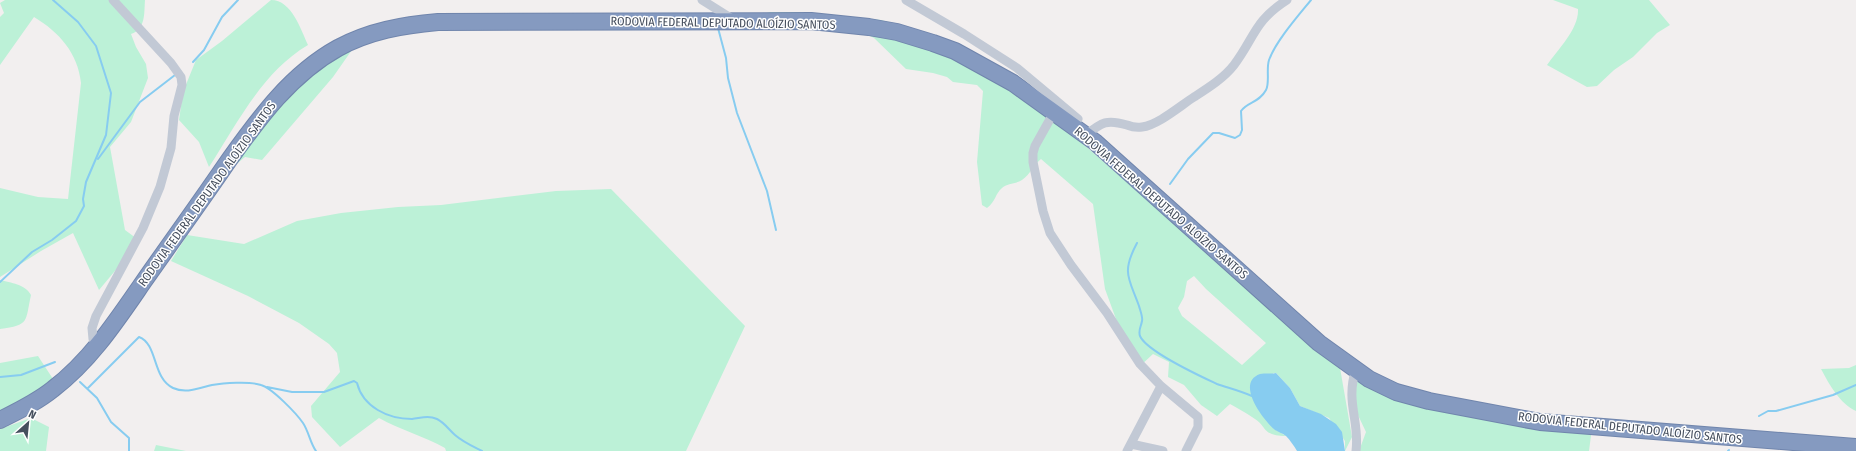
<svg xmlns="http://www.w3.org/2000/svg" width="1856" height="451" viewBox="0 0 1856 451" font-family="'Fira Sans Condensed',sans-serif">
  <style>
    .green { fill: #bcf1d7; fill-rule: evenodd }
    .water { fill: #87ccf0 }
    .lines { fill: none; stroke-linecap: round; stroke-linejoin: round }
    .stream { stroke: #87ccf0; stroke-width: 2 }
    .highway-casing { stroke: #7085ac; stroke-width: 18 }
    .street { stroke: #c2c9d5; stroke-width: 9 }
    .highway { stroke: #859ac0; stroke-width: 16 }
    .labels { text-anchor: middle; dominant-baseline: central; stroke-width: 3; stroke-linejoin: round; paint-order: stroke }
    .street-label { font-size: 12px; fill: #464f5e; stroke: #fff }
  </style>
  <rect width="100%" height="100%" fill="#f2efef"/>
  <path class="green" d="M5,0H145C144,13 146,29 131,34L136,47L146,64L148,78L131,122L110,147L125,230L140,241L99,290L73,233L41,251L0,277V188L38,197L68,199L81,83C78,53 59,32 34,17L0,65V17L4,13L0,3Z
    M271,0C292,0 301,30 308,45C262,72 237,124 209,167L199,142L179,120L183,92L196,60L222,41Z
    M1553,0H1649L1670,25L1657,33L1633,57L1614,70L1597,86L1587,87L1547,65C1558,49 1579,29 1578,9Z
    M767,12H798L881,20L924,33L1019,88L1294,328L1339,362L1352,437L1345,451V441L1329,418L1300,406L1290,388L1276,373H1273L1263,415L1274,429L1286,436C1260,435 1269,427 1252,417C1245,412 1237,408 1230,404L1217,416L1201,405L1184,385L1168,377L1169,362L1153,354L1139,367L1116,319L1105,289L1093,204L1041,159C1033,165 1031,174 1022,180C1016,184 1007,183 1002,188C995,194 996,201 987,208L982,205L977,162L983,91L977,85L953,82L947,77L933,73L906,69L874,38L862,32L785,18ZM1194,276L1206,289L1266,343L1242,365L1182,316L1178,308L1184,297L1187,281Z
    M354,47L333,77L262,160L245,157L221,177L274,96Z
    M611,189L745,326L686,451H446L445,448C424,436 400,430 379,418L340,447L312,417L311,406L340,372L337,353L329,344L299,323L248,296L171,261L187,235L244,244L297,221L341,213L398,207L441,205L556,191Z
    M0,280C11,283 25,284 31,295C25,322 30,325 0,329Z
    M38,356L55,382L0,413V363Z
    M1856,365V411C1840,404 1829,384 1821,369L1849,368Z
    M1367,376L1410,393L1507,409L1593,420L1589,451H1359L1366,432L1357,413L1351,381Z
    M31,418L49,427L46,451H0V429Z
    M156,445L186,451H154Z"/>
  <path class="water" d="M1276,373L1290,388L1300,406L1321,414L1336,424L1342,432L1345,451H1297C1294,446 1290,440 1286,436C1282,433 1278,432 1275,430C1263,420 1235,383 1260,374C1265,373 1271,374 1276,373Z"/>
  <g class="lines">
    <path class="stream" d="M718,28L726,58L728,78L737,113L767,191L776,230
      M193,62L204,50L222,17L238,0
      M98,159L140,102L175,75
      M1170,184L1188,159L1213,133H1219L1235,138L1240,135L1242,130L1241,111C1247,102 1259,103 1266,90C1270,83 1266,69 1269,60C1276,41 1298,16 1311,0
      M1137,243C1121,273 1129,278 1139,306C1140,310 1143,317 1142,321C1141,327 1138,330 1140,336C1147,352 1200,376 1217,384C1229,388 1241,391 1252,396
      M0,282L32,252L52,240L76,221L84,206L83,199L86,182L106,135L111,93L96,46L78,22L53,0
      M0,377L21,375L55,362
      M80,382L97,398L111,422L129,438V451
      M267,387L292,392H324L354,381L357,383C363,407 388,419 412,419C421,418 428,415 437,419C445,423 449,430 455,435C463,442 472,446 482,451
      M88,388L139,337C158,344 152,378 173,388C186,394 199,388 212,385C223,383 250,381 261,385C272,388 296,413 303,423C309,432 310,443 316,451
      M1759,416L1768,411H1776L1833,395L1856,385
      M1728,451L1729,450"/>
    <g class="highway-casing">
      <path id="highway" d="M0,420C18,411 37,402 53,389C91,360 117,320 144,281C172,241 201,201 229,160C259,118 291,74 338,48C369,31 403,25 438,22L811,21L869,27L897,32L933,43L955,51L1013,83L1095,142L1319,343L1369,379L1396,392L1429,401L1540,422L1856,447"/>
    </g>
    <path class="street" d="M702,0L734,20
      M906,0L964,34L1017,68L1078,119L1074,126
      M1054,112L1035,146L1033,153V162L1043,211L1050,233L1071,265L1107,313L1140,364L1161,386L1198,417V427L1186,451
      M1086,135C1102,122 1107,119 1127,125C1132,127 1136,128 1142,127C1158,125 1180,106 1194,97C1208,88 1224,78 1234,65C1255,37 1254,21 1287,0
      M99,344L93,339L92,328L96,316L143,228L160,187L171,148L174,116L182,85L181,77L171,63L113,0
      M1356,369C1345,402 1360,421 1356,451
      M1131,444L1163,451
      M1127,451L1161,386"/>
    <use href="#highway" class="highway"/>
  </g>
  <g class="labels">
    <g class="street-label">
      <text transform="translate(723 23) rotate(1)">RODOVIA FEDERAL DEPUTADO ALOÍZIO SANTOS</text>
      <text transform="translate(207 194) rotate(-54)">RODOVIA FEDERAL DEPUTADO ALOÍZIO SANTOS</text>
      <text transform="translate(1161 203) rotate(41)">RODOVIA FEDERAL DEPUTADO ALOÍZIO SANTOS</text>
      <text transform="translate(1630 428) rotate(6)">RODOVIA FEDERAL DEPUTADO ALOÍZIO SANTOS</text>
    </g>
  </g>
  <g transform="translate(28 423) rotate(27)" stroke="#ffffff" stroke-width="3" paint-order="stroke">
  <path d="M0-3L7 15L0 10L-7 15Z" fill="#464f5e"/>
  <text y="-6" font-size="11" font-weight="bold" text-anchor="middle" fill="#464f5e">N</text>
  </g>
</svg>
